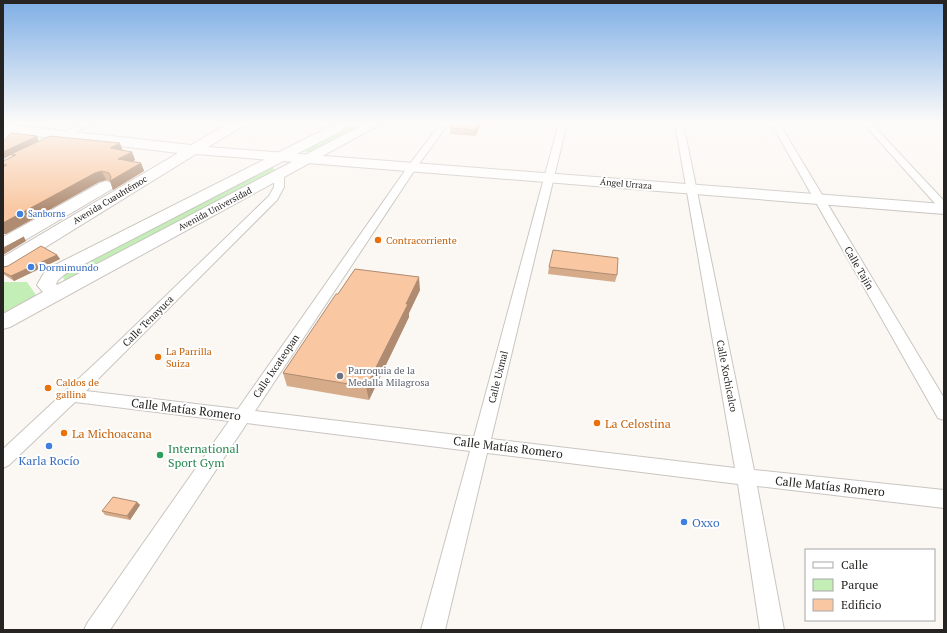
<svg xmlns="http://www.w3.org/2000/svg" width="947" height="633" viewBox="0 0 947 633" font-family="'PT Serif',serif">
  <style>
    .green { fill: #c3efb6 }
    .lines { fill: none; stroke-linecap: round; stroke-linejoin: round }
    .minor-casing { stroke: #cac5c1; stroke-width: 2 }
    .secondary-casing { stroke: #cac5c1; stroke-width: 2 }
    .primary-casing { stroke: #cac5c1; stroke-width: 2 }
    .minor { fill: #fff; fill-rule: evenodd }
    .secondary { fill: #fff; fill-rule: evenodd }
    .primary { fill: #fff; fill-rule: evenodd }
    .wall { fill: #d6ab8a }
    .shaded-wall { fill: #ae8b71 }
    .building { fill: #f9c7a1; stroke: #ae8b71 }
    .shop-dot { fill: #3f7fe0; stroke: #fff; stroke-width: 1.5 }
    .food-dot { fill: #e8710a; stroke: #fff; stroke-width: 1.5 }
    .worship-dot { fill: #6b7280; stroke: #fff; stroke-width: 1.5 }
    .leisure-dot { fill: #2e9e5b; stroke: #fff; stroke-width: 1.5 }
    .labels { text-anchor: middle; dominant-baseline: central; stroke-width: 4; stroke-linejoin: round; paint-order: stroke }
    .far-street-label { font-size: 9px; fill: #262422; stroke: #fff }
    .far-shop-label { font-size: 9px; fill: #366cbe; stroke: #fff; text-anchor: start }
    .food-label { font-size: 10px; fill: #c56008; stroke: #fff; text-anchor: start }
    .shop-label { font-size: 10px; fill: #366cbe; stroke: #fff; text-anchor: start }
    .street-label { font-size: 10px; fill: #262422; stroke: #fff }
    .worship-label { font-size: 10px; fill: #5b616d; stroke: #fff; text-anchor: start }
    .near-street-label { font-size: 12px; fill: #262422; stroke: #fff }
    .near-food-label { font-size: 12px; fill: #c56008; stroke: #fff; text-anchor: start }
    .near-leisure-label { font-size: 12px; fill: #27864d; stroke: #fff; text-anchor: start }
    .near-shop-label { font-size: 12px; fill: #366cbe; stroke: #fff }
  </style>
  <rect width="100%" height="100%" fill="#fbf7f2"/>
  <path class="green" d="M354,123H365L310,152L300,151Z
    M273,165L274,171L65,281L62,275Z
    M3,282H27L36,295L3,314Z"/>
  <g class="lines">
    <g class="minor-casing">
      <path id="minor" d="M84,123H95L57,141L54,142L50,139Z
        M441,123H449L416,168L255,411L474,437L559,123H567L491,439L735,468L675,123H683L754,470L944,490V508L757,486L784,630H760L738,484L487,453L445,630H421L470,451L247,423L110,630H84L88,622L229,421L75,402L9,465L3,468V449L116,344L269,196L274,187V175L279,172L284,175V187L277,200L86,391L238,409L409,165Z
        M771,123H779L944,398V420L938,418Z
        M863,123H871L944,201V210L940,209Z"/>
    </g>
    <g class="secondary-casing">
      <path id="secondary" d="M9,123H21L7,139L3,140V129Z
        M337,123H345L347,126L345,129L65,274L58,280L56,284L57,285L366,123H381L379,125L10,327L3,329V314L43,292L37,285L44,273L53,266Z"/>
    </g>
    <g class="primary-casing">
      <path id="primary" d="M229,123H244L243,126L208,147L944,204V214L196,154L10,269L3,271V257L178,153L3,132V124L191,145Z
        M106,181L112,183L114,186L112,189L10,249L3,251V237L100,183Z"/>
    </g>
    <use href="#minor" class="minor"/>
    <use href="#secondary" class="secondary"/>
    <use href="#primary" class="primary"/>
  </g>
  <path class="wall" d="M482,123L475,136L450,134V128Z
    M39,141L132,152L135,160L132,162L141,163L144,171L113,190L110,181L106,180L99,182L6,234H3V161L12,156L11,155L3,159V142Z
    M57,255L60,259L14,281L3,274V267Z
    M549,267L617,275L615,282L548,274Z
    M420,290L409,313V317L369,400L287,386L283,373L338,294Z
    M137,502L140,505L130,520L105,515L102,511Z"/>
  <path class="shaded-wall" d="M479,123H482L475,136V130Z
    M37,136L39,142L11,154V155L3,159V152Z
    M120,143L123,151L110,148Z
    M132,152L135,160L122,167L118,159Z
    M141,163L144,171L113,190L110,181Z
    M102,171L106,180L99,182L6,234H3V223L95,173Z
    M24,237L26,241L3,255V249Z
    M57,255L60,259L14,281L11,276Z
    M419,277L420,290L409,313V317L369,400L366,387L406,304Z
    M137,502L140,505L130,520L127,516Z"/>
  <path class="building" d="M453,123H479L475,130L450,128Z
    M11,133L37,136L3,152V142Z
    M50,136L120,143L110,148L132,152L118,159L141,163L110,181L111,177L109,173L102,171L95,173L3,223V167L7,165L3,164V161L16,155L11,154Z
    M24,237L3,249V248Z
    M41,246L57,255L11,276L3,272V267L8,266Z
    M553,250L618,258L617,275L549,267Z
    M355,269L419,277L406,304H408L366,387L283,373L336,294H338Z
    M113,497L137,502L127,516L102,511Z"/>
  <linearGradient id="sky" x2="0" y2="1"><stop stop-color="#7eaee5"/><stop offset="0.58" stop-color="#fdfbf9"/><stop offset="1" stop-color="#fdfbf9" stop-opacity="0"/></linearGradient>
  <rect width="947" height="211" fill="url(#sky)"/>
  <g class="shop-dot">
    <circle cx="20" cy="214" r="4"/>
    <circle cx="31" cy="267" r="4"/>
    <circle cx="49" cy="446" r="4"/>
    <circle cx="684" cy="522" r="4"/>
  </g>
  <g class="food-dot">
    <circle cx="378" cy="240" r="4"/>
    <circle cx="158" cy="357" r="4"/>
    <circle cx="48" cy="388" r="4"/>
    <circle cx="597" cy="423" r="4"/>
    <circle cx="64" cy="433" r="4"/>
  </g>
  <circle class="worship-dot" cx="340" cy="376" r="4"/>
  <circle class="leisure-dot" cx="160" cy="455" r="4"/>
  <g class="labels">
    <g class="far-street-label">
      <text transform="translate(626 184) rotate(5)">Ángel Urraza</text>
      <text transform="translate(110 200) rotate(-31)">Avenida Cuauhtémoc</text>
      <text transform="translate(215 209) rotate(-28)">Avenida Universidad</text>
    </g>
    <g class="far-shop-label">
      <text x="28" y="214">Sanborns</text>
    </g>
    <g class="food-label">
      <text x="386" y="240">Contracorriente</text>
      <text x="166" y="351">La Parrilla<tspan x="166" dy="12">Suiza</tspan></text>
      <text x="56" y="382">Caldos de<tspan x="56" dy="12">gallina</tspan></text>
    </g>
    <g class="shop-label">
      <text x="39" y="267">Dormimundo</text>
    </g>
    <g class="street-label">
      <text transform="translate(859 268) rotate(60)">Calle Tajín</text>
      <text transform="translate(148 321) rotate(-45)">Calle Tenayuca</text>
      <text transform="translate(276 366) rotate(-56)">Calle Ixcateopan</text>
      <text transform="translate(727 376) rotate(79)">Calle Xochicalco</text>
      <text transform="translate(498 377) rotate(-76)">Calle Uxmal</text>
    </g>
    <g class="worship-label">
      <text x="348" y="370">Parroquia de la<tspan x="348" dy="12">Medalla Milagrosa</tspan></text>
    </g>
    <g class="near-street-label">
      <text transform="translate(186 409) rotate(7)">Calle Matías Romero</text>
      <text transform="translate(508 447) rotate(7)">Calle Matías Romero</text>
      <text transform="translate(830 486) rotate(6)">Calle Matías Romero</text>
    </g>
    <g class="near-food-label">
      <text x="605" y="423">La Celostina</text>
      <text x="72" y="433">La Michoacana</text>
    </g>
    <g class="near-leisure-label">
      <text x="168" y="448">International<tspan x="168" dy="14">Sport Gym</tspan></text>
    </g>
    <g class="near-shop-label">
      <text x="49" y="460">Karla Rocío</text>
      <text x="692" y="522" text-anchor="start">Oxxo</text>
    </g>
  </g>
  <rect width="947" height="633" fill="none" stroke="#262422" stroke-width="8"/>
  <rect x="805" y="549" width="130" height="72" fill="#ffffff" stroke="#a8a7a7"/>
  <rect x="813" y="562" width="20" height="6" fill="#ffffff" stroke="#a8a7a7"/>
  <text x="841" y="569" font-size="12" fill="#262422">Calle</text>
  <rect x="813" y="579" width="20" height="12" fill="#c3efb6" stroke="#a8a7a7"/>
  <text x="841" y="589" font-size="12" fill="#262422">Parque</text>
  <rect x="813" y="599" width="20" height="12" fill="#f9c7a1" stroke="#a8a7a7"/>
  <text x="841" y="609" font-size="12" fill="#262422">Edificio</text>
</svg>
